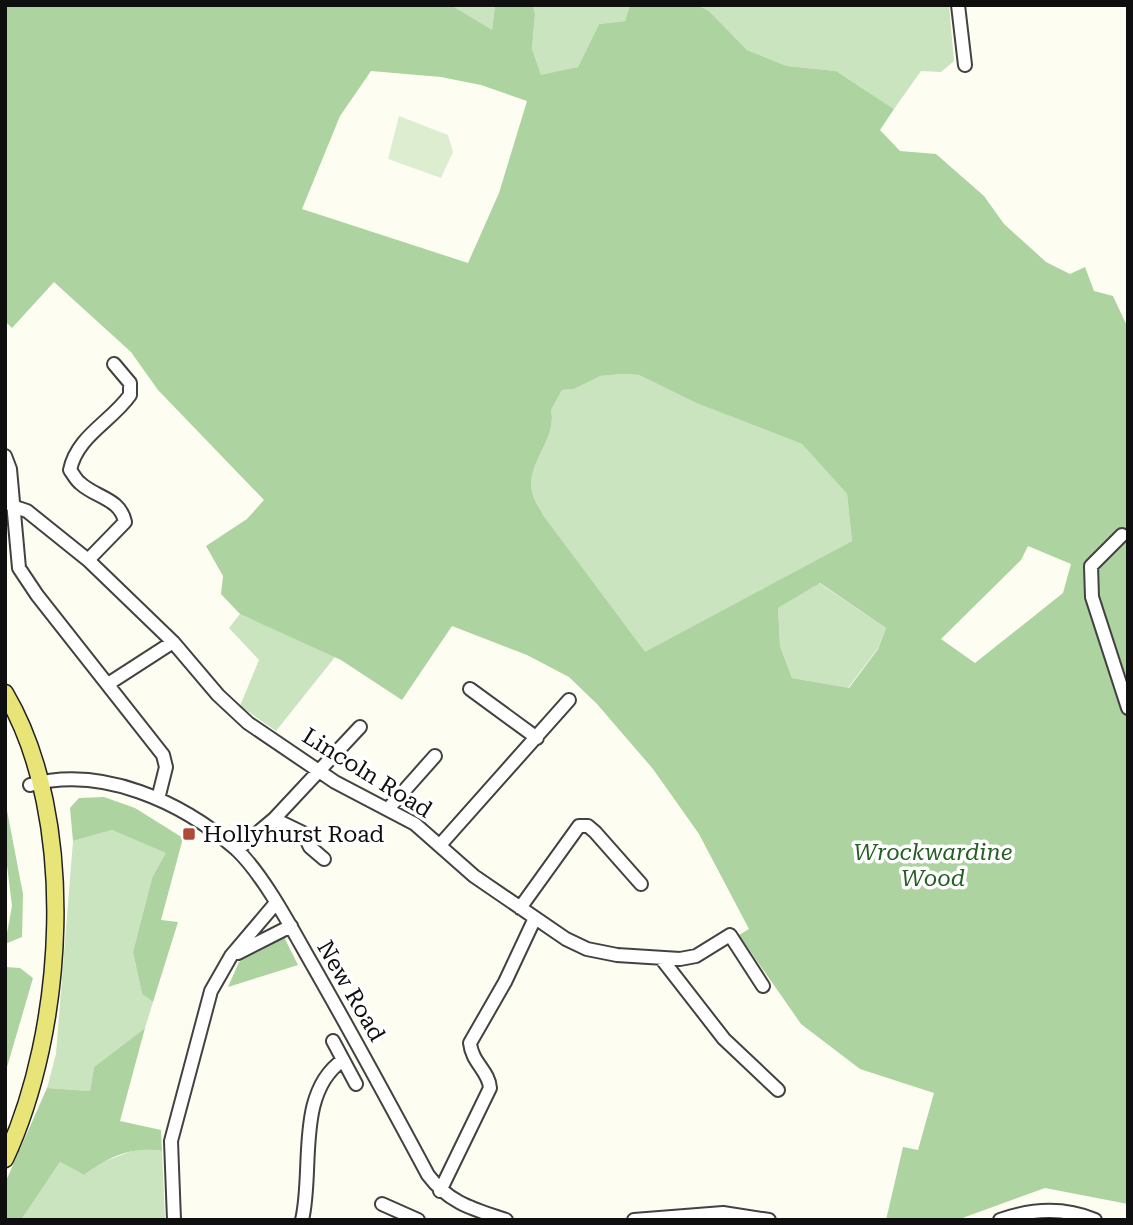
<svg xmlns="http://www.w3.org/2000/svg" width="1133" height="1225" viewBox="0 0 1133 1225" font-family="'Roboto Serif',serif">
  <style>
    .green { fill: #cae4bf }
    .forest { fill: #acd3a0; fill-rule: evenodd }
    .pitch { fill: #ddedcf }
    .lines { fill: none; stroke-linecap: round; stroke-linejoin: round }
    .minor-casing { stroke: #424242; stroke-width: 16 }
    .major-casing { stroke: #202020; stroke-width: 19 }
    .minor { stroke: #fff; stroke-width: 12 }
    .major { stroke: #e8e477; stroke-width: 16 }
    .poi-dot { fill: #af4a37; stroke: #fff; stroke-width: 2.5 }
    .labels { text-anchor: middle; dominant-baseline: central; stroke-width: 7; stroke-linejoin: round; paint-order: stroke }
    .street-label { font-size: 23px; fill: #0f0f0f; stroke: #fff }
    .poi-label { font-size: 23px; fill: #0f0f0f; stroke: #fff; text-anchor: start }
    .park-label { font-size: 23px; font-style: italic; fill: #265f26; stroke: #fff }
  </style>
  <rect width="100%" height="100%" fill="#fdfdf2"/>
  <path class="green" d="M451,5H495L492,31Z
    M533,5H630L625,21L599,24L578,67L541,76L532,49L535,14Z
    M697,5H949L954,61L941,72L921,71L894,109L836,71L787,66L747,50L709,11Z
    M623,374L639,375L696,403L802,444L847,494L852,541L645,653L543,515C540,508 535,501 533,495C523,466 558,439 551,410L562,390L574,389L599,376Z
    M819,583L886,628L878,648L848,688L792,678L780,646L778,608Z
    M240,614L335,657L276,731L240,706L259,660L229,628Z
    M112,830L167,853L152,878L133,952L142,994L153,1002L145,1028L94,1067L90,1091L47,1088L56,1054L73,841Z
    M143,1147L162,1151L165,1220H21L60,1162L84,1175L100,1163Z"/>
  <path class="forest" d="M5,5H451L492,30L495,5H533L535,14L532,49L541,75L578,67L599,24L625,21L630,5H697L709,11L747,50L787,66L836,71L894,109L880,130L900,151L936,154L984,196L1004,224L1046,262L1070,274L1085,267L1094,291L1113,296L1128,328V528L1125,535L1128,536V1204L1045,1188L957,1220H886L903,1147L918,1150L934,1093L860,1069L801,1024L739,935L749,929L699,834L653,769L597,704L569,677L527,655L452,626L402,700L341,660L240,614L221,594L223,576L206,546L247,519L264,500L158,390L131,352L54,282L12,328L5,321ZM371,71L441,77L481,85L527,101L499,193L468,263L302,209L340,116ZM623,374L639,375L696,403L802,444L847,494L852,541L645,652L543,515C540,508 535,502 533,495C523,466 558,439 551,410L562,390L574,389L600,376ZM1028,546L1071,564L1063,593L975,663L941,639L1021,560ZM820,583L886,628L878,649L849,688L792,678L780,646L778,608Z
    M104,797L135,808L183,838L161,920L178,922L153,1002L142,994L133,952L152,878L166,853L112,830L73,841L70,808L79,798Z
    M5,800L23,894L22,937L5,944L12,906L5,849Z
    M284,937L298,965L228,987L239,962Z
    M5,967L20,968L33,978L5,1074Z
    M145,1028L120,1121L161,1130L162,1151C134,1145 107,1157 84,1175L60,1162L21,1220H5V1183L47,1088L90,1091L94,1067Z"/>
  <path class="pitch" d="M399,116L448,135L453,152L441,178L388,159Z"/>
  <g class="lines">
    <g class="minor-casing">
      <path id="minor" d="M958,5L965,65
        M5,456L10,469L19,568L37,595L163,755L166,767L158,799
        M12,506L27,511L88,560L173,642L218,695L248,723L335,782L415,824L474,876L566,939L587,949L617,955L680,959L696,956L730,935L763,986
        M1122,535L1091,566L1092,597L1128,708
        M88,560L125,522C120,498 96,498 80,483C76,480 73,474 70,470C77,436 111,422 130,395V383L114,364
        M108,684L173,642
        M470,689L537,738
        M30,785C102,765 182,802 236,849C264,875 293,931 312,964C352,1034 390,1104 428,1175C449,1203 473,1209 506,1220
        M388,809L435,756
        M274,819L303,833L310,847L324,859
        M440,845L569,700
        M237,850L274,819L360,727
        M520,908L579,826H588L595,832L641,884
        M238,953L291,926
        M661,958L724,1039L778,1090
        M333,1041L356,1084
        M440,1191L490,1088C489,1071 472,1063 470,1043L505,982L535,918
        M382,1204L418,1220
        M174,1220L171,1141L211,991L231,956L275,904
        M302,1220C314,1170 295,1093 343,1060
        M634,1220L723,1213L769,1220
        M1000,1220C1031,1209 1064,1207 1095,1220"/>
    </g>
    <g class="major-casing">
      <path id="major" d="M5,693C79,818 65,1031 5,1159"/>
    </g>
    <use href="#minor" class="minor"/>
    <use href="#major" class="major"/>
  </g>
  <rect class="poi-dot" x="182" y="827" width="14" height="14" rx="3.5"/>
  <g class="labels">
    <g class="street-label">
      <text transform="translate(367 773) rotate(32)">Lincoln Road</text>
      <text transform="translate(351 991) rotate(60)">New Road</text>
    </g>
    <g class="poi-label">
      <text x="203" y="834">Hollyhurst Road</text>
    </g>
    <g class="park-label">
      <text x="933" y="852">Wrockwardine<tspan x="933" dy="26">Wood</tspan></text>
    </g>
  </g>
  <rect width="1133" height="1225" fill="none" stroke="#0f0f0f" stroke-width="14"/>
</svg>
